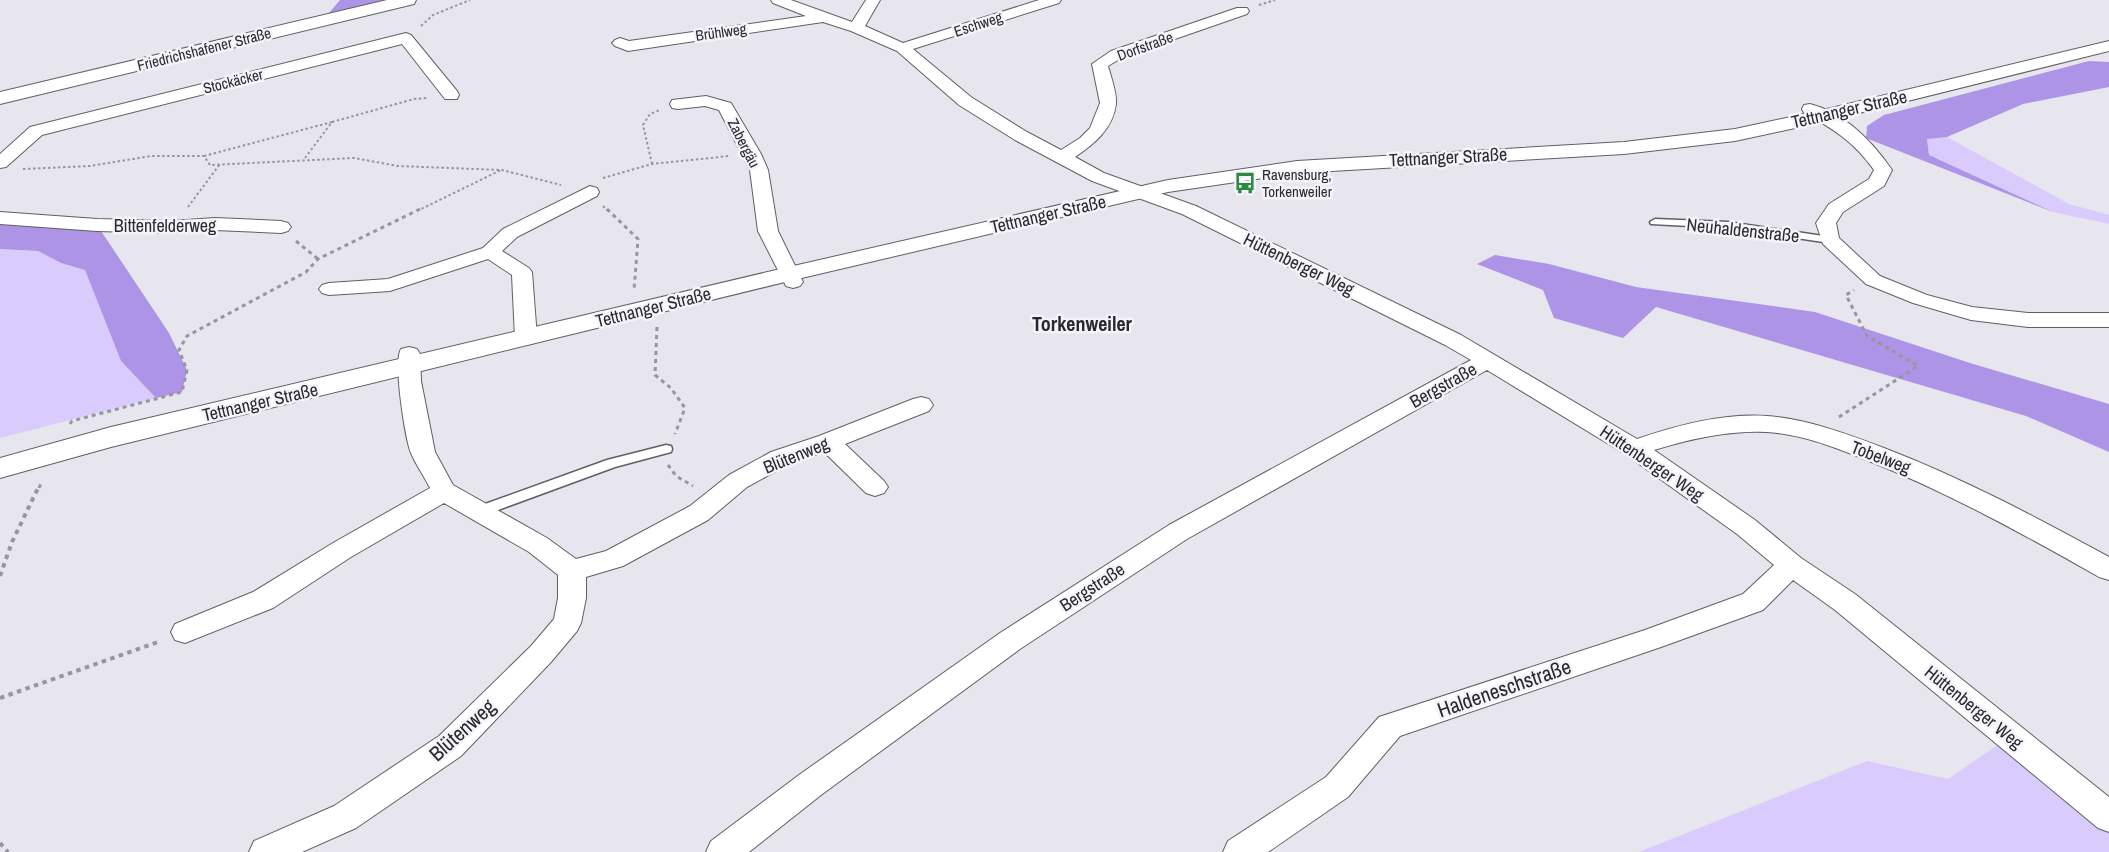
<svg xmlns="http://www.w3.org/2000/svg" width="2109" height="852" viewBox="0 0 2109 852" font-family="'Archivo Narrow',sans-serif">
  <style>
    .green { fill: #d9ccfc }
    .forest { fill: #ad94e6 }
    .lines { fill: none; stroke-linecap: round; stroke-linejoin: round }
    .lane-casing { stroke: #615f66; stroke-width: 3 }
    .street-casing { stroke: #615f66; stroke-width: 2 }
    .secondary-casing { stroke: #615f66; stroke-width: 2 }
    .path-far2 { stroke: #97969d; stroke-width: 2; stroke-dasharray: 2.5 2.5; stroke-linecap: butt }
    .path-far1 { stroke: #97969d; stroke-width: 3; stroke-dasharray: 4 4; stroke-linecap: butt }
    .path { stroke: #97969d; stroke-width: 4; stroke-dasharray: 4.5 4.5; stroke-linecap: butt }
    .lane { fill: #fff; fill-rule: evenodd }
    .street { fill: #fff; fill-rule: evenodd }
    .secondary { fill: #fff; fill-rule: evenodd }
    .labels { text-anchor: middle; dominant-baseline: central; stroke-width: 5; stroke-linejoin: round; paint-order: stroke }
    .far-street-label { font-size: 15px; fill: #2a2a2d; stroke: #f5f3fc }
    .far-poi-label { font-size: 15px; fill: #2a2a2d; stroke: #f5f3fc; text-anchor: start }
    .street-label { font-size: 18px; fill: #2a2a2d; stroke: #f5f3fc }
    .quarter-label { font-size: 20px; font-weight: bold; fill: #2a2a2d; stroke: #f5f3fc }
    .near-street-label { font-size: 21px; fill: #2a2a2d; stroke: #f5f3fc }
  </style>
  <rect width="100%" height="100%" fill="#e7e5ee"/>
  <path class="green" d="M1947,137L2069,204L2109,215V224L2053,212L1929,155L1927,138Z
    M0,249L38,251L61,263L85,270L121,361L156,398L0,438Z
    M1999,744L2109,829V852H1639L1867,761L1948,779Z"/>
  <path class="forest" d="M340,0H382L379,7L323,20Z
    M2089,61L2109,62V87L2023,104L1947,137L1927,139L1929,155L2053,212L1866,138L1867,126L1884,115Z
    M0,218L97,225L169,333L187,370L182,392L156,398L121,361L85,270L61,263L38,251L0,249Z
    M1495,255L1549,264L1636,287L1815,312L1970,363L2109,404V452L2026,416L1656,307L1623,338L1554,318L1543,290L1477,264Z"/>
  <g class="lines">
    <g class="lane-casing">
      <path id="lane" d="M1655,219L1728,222L1830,237L1835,240L1830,243L1728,228L1651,224L1650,222Z
        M666,445L671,446L672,449L671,452L615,467L479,517L474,516L472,512L474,508L607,460Z"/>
    </g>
    <g class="street-casing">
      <path id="street" d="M771,0H791L852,22L866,0H880L865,26L903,43L1039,0H1061L1059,3L913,49L971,97L1027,132L1061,150L1080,138L1090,128L1100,103L1092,64L1111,51L1237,8H1247L1249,11L1247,14L1123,57L1108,66C1111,77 1117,93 1116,104C1113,129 1094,144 1075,157L1104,173L1196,206L1461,335L1637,439C1678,425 1723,413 1767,416C1807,419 1847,434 1884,448C1962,478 2036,517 2109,557V580L2099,577C2025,535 1949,493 1869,461C1836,448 1802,434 1766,432C1729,430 1690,439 1654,450L1755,520L1801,558L1855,594L2109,797V832L2098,828L1835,610L1793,580L1763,610L1661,647L1400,736L1348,797L1268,852H1223L1228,841L1326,777L1379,717L1645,630L1743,594L1774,565L1737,534L1625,454L1487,370L1187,539L1020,649L821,795L749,852H706L711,841L799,775L1000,633L1169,525L1471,360L1445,345L1182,214L1092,181L1015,140L959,105L897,51L851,31L823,22L628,51L615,46L612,43L615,40L620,38L629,41L806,16L773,3Z
        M406,33L411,35L457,91L459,95L457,99H445L402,44L42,135L6,167L0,168V154L30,127Z
        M706,96L731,103L761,154L768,170L778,231L803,282L800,286L793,288L786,286L758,231L750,170L719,110L705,106L678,109L672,108L670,104L672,100Z
        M1810,104C1845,113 1872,141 1892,170L1884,186L1843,212L1836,223L1839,238L1880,276L1927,295L1972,307L2028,313H2109V327H2028L1971,320L1913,303L1866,284L1823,244L1816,223L1829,204L1869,179L1874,170C1855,143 1833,128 1804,113L1802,109L1804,105Z
        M590,186L597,188L599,192L597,196L517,237L502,251L529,268L532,272L537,338L534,343L526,345L518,343L515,338L512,275L488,259L390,291L329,295L322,293L319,289L322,285L329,283L388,279L483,248L503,229Z
        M0,212L97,219L171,221L215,218L281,221L288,223L291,227L288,231L281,233L215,230L171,233L97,231L0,224Z
        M409,347L417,349L420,354L421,381L435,452L453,485L547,538L576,559L606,551L690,506L729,475L771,452L819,436L913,399L921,397L929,399L933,405L929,411L845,444L884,481L888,487L884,493L875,496L866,493L824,452L789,464L747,487L708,520L623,566L586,577V598L581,623L577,631L551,662L461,756L356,828L302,852H249L254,841L334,806L439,736L531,646L554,619L558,598V575L529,552L444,503L351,557L273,608L185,643L175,640L171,632L175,624L253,592L333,543L430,488C424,476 416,465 411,453C405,438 393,361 401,349Z"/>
    </g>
    <g class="secondary-casing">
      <path id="secondary" d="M387,0H416L414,4L0,104V92Z
        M2109,41V51L1823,122L1735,141L1624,154L1297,173L1168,192L789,281L111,447L0,478V458L111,427L789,267L1168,180L1297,161L1624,142L1735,129L1823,110Z"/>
    </g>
    <path class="path-far2" d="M1259,5L1275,0
      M421,26L433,15L470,0
      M204,156L332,122
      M305,158L332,122L414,99L427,98
      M652,164L643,125L650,114L660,110
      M23,169L90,166L151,156H204L210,165L354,158L398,166L502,170L561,185
      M603,178L652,164L729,156
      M603,206L608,211
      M188,207L220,164
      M417,211L501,170"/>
    <path class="path-far1" d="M607,209L638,239L634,290
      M296,241L318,259
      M657,327L655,375L671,388L685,408L675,434
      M1839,417L1918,366L1867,336L1846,295L1854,290
      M70,424L72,421L182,392L187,370L179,350L187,336L306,272L318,259L420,209
      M668,465L676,476L693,486
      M39,488L42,481"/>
    <path class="path" d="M0,576L12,542L39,486
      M0,698L161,641
      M0,843L8,852"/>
    <use href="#lane" class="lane"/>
    <use href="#street" class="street"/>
    <use href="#secondary" class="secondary"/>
  </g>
  <defs>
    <g id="bus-bare" transform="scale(1.725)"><path d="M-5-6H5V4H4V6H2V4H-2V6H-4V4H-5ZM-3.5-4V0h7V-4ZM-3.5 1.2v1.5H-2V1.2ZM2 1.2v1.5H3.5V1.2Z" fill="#2b8c40" stroke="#f5f3fc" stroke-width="2.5" paint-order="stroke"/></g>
  </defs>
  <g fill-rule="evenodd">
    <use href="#bus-bare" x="1245" y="183"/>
  </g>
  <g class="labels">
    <g class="far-street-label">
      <text transform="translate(978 24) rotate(-18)">Eschweg</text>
      <text transform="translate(721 32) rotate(-8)">Brühlweg</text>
      <text transform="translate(1145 46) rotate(-20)">Dorfstraße</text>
      <text transform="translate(204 49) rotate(-14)">Friedrichshafener Straße</text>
      <text transform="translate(233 81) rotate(-14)">Stockäcker</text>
      <text transform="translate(744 143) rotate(63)">Zabergäu</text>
    </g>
    <g class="far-poi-label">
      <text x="1262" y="174">Ravensburg,<tspan x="1262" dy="17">Torkenweiler</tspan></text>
    </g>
    <g class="street-label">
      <text transform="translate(1849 109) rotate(-13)">Tettnanger Straße</text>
      <text transform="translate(1448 157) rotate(-3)">Tettnanger Straße</text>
      <text transform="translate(1048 214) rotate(-13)">Tettnanger Straße</text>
      <text x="165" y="225">Bittenfelderweg</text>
      <text transform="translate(1743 230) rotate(6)">Neuhaldenstraße</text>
      <text transform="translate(1299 264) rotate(26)">Hüttenberger Weg</text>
      <text transform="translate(653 307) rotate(-14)">Tettnanger Straße</text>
      <text transform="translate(1443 385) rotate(-29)">Bergstraße</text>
      <text transform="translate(260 402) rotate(-13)">Tettnanger Straße</text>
      <text transform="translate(796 455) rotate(-22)">Blütenweg</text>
      <text transform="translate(1881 457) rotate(21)">Tobelweg</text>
      <text transform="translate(1652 463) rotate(34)">Hüttenberger Weg</text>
      <text transform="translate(1092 587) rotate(-33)">Bergstraße</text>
      <text transform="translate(1974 707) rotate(39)">Hüttenberger Weg</text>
    </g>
    <g class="quarter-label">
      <text x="1082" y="323">Torkenweiler</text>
    </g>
    <g class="near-street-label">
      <text transform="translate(1504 688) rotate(-19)">Haldeneschstraße</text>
      <text transform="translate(462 730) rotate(-42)">Blütenweg</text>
    </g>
  </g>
</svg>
